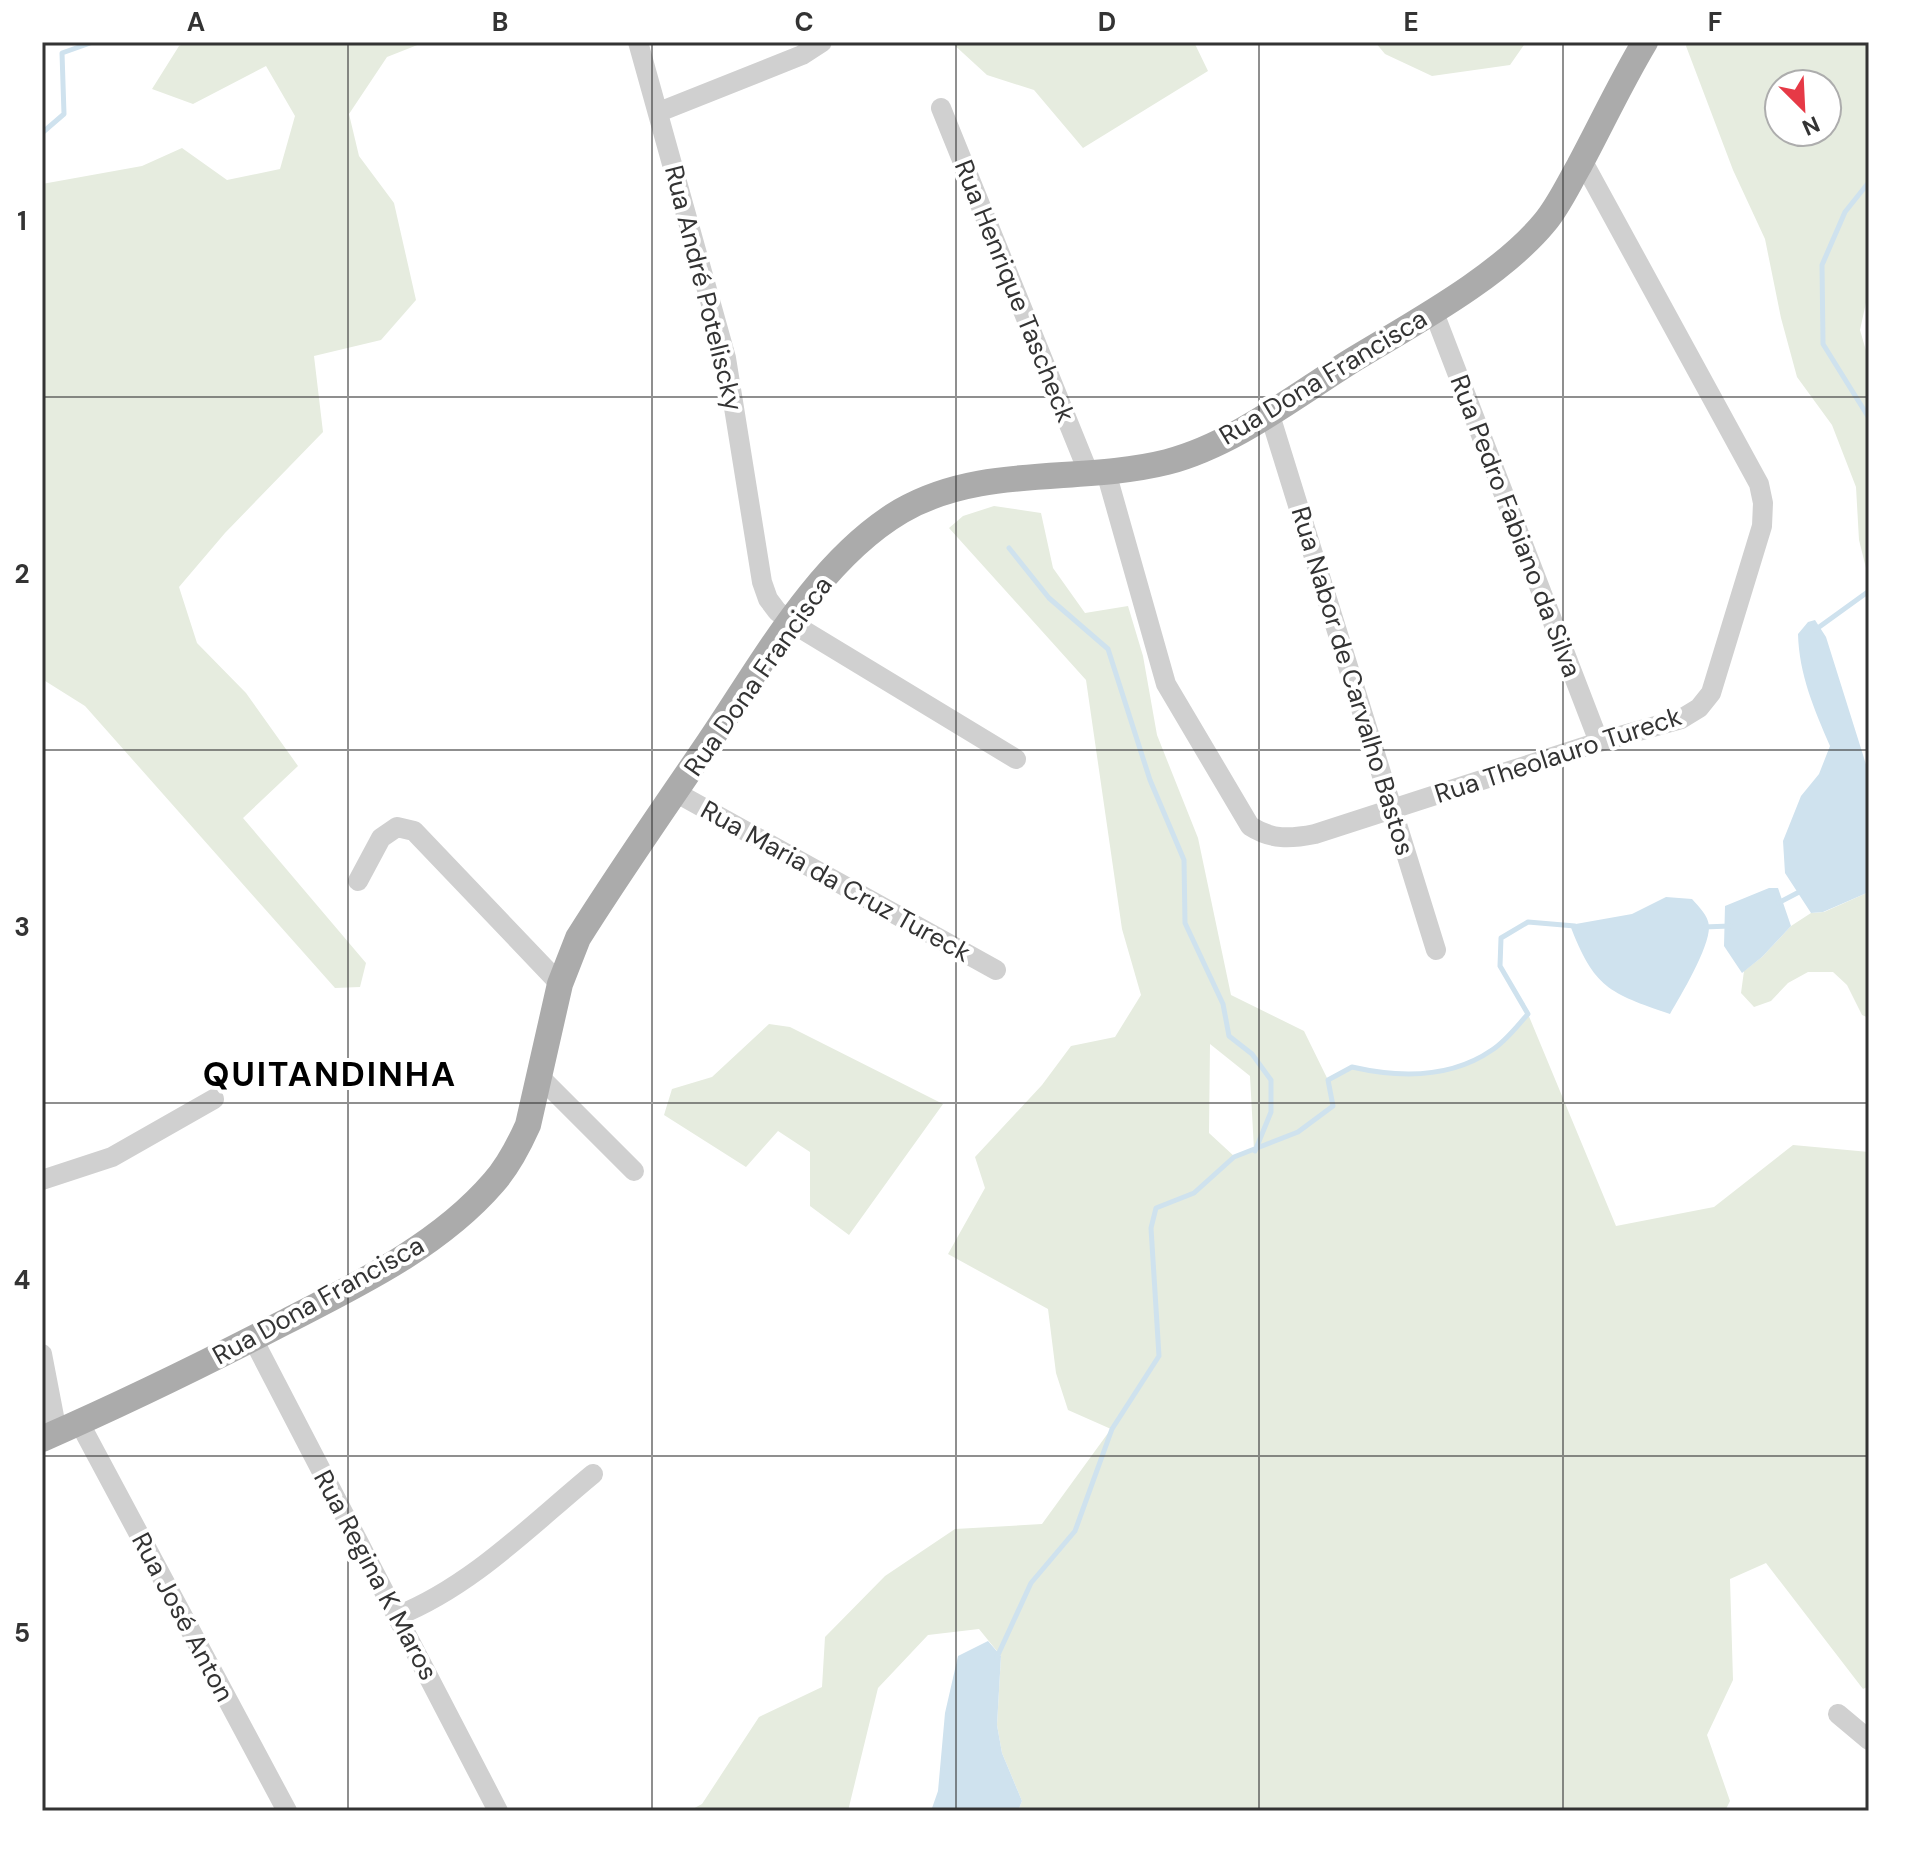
<svg xmlns="http://www.w3.org/2000/svg" width="1911" height="1853" viewBox="0 0 1911 1853" font-family="'DM Sans',sans-serif">
  <style>
    .green { fill: #e6ecdf; fill-rule: evenodd }
    .water { fill: #cfe2ee }
    .lines { fill: none; stroke-linecap: round; stroke-linejoin: round }
    .stream { stroke: #cfe2ee; stroke-width: 5 }
    .minor { stroke: #d0d0d0; stroke-width: 20 }
    .major { stroke: #ababab; stroke-width: 26 }
    .grid { fill: none; stroke: #333; stroke-width: 2; stroke-opacity: 0.55 }
    .labels { text-anchor: middle; dominant-baseline: central; stroke-width: 8; stroke-linejoin: round; paint-order: stroke }
    .street-label { font-size: 26px; fill: #333; stroke: #fff }
    .district-label { font-size: 34px; font-weight: bold; letter-spacing: 2px; fill: #000; stroke: #fff }
    .neatline { fill: none; stroke: #333; stroke-width: 3 }
    .grid-label { font-size: 26px; text-anchor: middle; font-weight: bold; fill: #333 }
  </style>
  <rect width="100%" height="100%" fill="#fff"/>
  <path class="green" d="M187,42H425L387,57L349,114L359,156L394,203L416,300L381,340L314,356L323,432L225,533L179,587L197,643L246,693L298,766L243,818L366,963L360,987L335,988L85,706L42,679V184L142,166L182,148L227,180L280,169L295,116L266,66L193,104L152,89L179,46Z
    M951,42H1194L1208,71L1083,148L1034,90L987,75Z
    M1375,42H1526L1510,65L1432,76L1385,54Z
    M1688,42H1869V289L1860,330L1869,361V580L1859,540L1856,487L1832,425L1797,377L1781,318L1765,239L1733,170L1686,46ZM1827,84V132H1779V84Z
    M994,506L1041,513L1053,568L1085,613L1128,606L1143,656L1157,735L1198,838L1231,995L1304,1031L1328,1080L1352,1067C1400,1078 1450,1079 1492,1050C1506,1041 1517,1026 1528,1014L1616,1226L1714,1207L1793,1145L1869,1152V1686L1863,1689L1766,1563L1730,1579L1733,1680L1707,1735L1730,1801L1725,1811H1018L1022,1801L1002,1753L997,1725L1001,1656L979,1629L928,1635L878,1688L848,1811H689L702,1804L759,1717L822,1687L825,1637L885,1576L955,1529L1042,1524L1111,1429L1068,1410L1056,1373L1048,1309L948,1254L985,1188L975,1157L1042,1085L1071,1046L1115,1037L1141,995L1122,929L1086,680L949,528L963,516ZM1210,1044L1250,1076L1254,1150L1235,1157L1209,1133Z
    M1869,892V1018L1862,1015L1847,985L1833,972H1808L1788,983L1771,1001L1754,1007L1741,993L1744,971L1762,957L1791,926L1811,913L1824,912Z
    M769,1024L790,1027L943,1104L849,1235L810,1206V1152L778,1131L746,1167L664,1115L672,1089L712,1077Z"/>
  <path class="water" d="M1815,620L1826,637L1869,774V892L1823,912L1811,913L1785,873L1783,841L1801,796L1819,774L1830,746C1814,709 1799,674 1798,634L1808,622Z
    M1769,888H1778L1791,926L1762,957L1742,973L1724,946L1725,906Z
    M1666,897L1692,899C1699,907 1708,915 1709,926C1710,947 1681,995 1670,1014C1609,993 1594,988 1570,925L1632,914Z
    M988,1641L1001,1656L997,1725L1002,1753L1022,1801L1018,1811H931L938,1791L945,1713L958,1656Z"/>
  <g class="lines">
    <path class="stream" d="M42,133L64,114L62,53L93,42
      M1869,182L1845,212L1822,265L1823,344L1869,418V477
      M1009,548L1049,598L1108,649L1150,780L1184,860L1185,923L1223,1004L1229,1036L1252,1054L1271,1080V1112L1255,1151
      M1815,630L1869,591
      M1778,903L1801,891
      M1704,927L1730,926
      M997,1657L1031,1583L1075,1531L1112,1429L1159,1356L1151,1228L1156,1208L1194,1193L1234,1157L1298,1132L1333,1106L1328,1080L1352,1067C1400,1078 1450,1079 1492,1050C1506,1041 1517,1026 1528,1014L1500,966L1501,938L1528,922L1575,926"/>
    <path class="minor" d="M638,42L726,358L762,582L768,599L777,611L790,622L1016,759
      M941,108L1089,474
      M659,112L802,55L822,42
      M1433,310L1599,742
      M1269,412L1436,950
      M1106,472L1166,684L1250,826C1272,840 1290,839 1315,834L1599,742L1681,719L1699,708L1711,693L1762,526L1763,503L1759,484L1582,160
      M675,792L996,970
      M358,881L381,838L397,827L414,831L560,984
      M540,1077L634,1171
      M42,1180L112,1157L214,1099
      M253,1339L498,1811
      M42,1354L57,1432
      M79,1422L287,1811
      M397,1616C472,1586 531,1525 593,1474
      M1838,1714L1869,1740"/>
    <path class="major" d="M42,1439C124,1403 204,1364 283,1323C357,1285 439,1246 494,1182C509,1165 519,1145 528,1125L560,984L578,938C620,871 665,807 709,742C762,664 818,560 901,511C982,464 1079,484 1167,462C1232,445 1291,399 1348,363C1410,325 1499,278 1545,222C1559,205 1568,185 1579,166C1601,125 1621,82 1645,42"/>
  </g>
  <path class="grid" d="M348,42V1811M652,42V1811M956,42V1811M1259,42V1811M1563,42V1811M42,397H1869M42,750H1869M42,1103H1869M42,1456H1869"/>
  <g class="labels">
    <g class="street-label">
      <text transform="translate(704 288) rotate(76)">Rua André Poteliscky</text>
      <text transform="translate(1015 291) rotate(68)">Rua Henrique Tascheck</text>
      <text transform="translate(1323 377) rotate(-31)">Rua Dona Francisca</text>
      <text transform="translate(1516 526) rotate(69)">Rua Pedro Fabiano da Silva</text>
      <text transform="translate(758 676) rotate(-55)">Rua Dona Francisca</text>
      <text transform="translate(1353 681) rotate(73)">Rua Nabor de Carvalho Bastos</text>
      <text transform="translate(1558 755) rotate(-18)">Rua Theolauro Tureck</text>
      <text transform="translate(836 881) rotate(29)">Rua Maria da Cruz Tureck</text>
      <text transform="translate(318 1300) rotate(-29)">Rua Dona Francisca</text>
      <text transform="translate(376 1575) rotate(62)">Rua Regina K Maros</text>
      <text transform="translate(183 1617) rotate(62)">Rua José Anton</text>
    </g>
    <g class="district-label">
      <text x="330" y="1074">QUITANDINHA</text>
    </g>
  </g>
  <rect width="1911" height="1853" fill="none" stroke="#ffffff" stroke-width="88"/>
  <g transform="translate(1803 108) rotate(156)"><circle r="38" fill="#ffffff" stroke="#adadad" stroke-width="2"/>
  <path d="M0-6L14 30L0 20L-14 30Z" fill="#e63946"/>
  <text y="-12" font-size="22" font-weight="bold" text-anchor="middle" fill="#333333">N</text>
  </g>
  <rect x="44" y="44" width="1823" height="1765" class="neatline"/>
  <g class="grid-label">
    <text x="196" y="31">A</text>
    <text x="500" y="31">B</text>
    <text x="804" y="31">C</text>
    <text x="1107" y="31">D</text>
    <text x="1411" y="31">E</text>
    <text x="1715" y="31">F</text>
    <text x="22" y="230">1</text>
    <text x="22" y="583">2</text>
    <text x="22" y="936">3</text>
    <text x="22" y="1289">4</text>
    <text x="22" y="1642">5</text>
  </g>
</svg>
